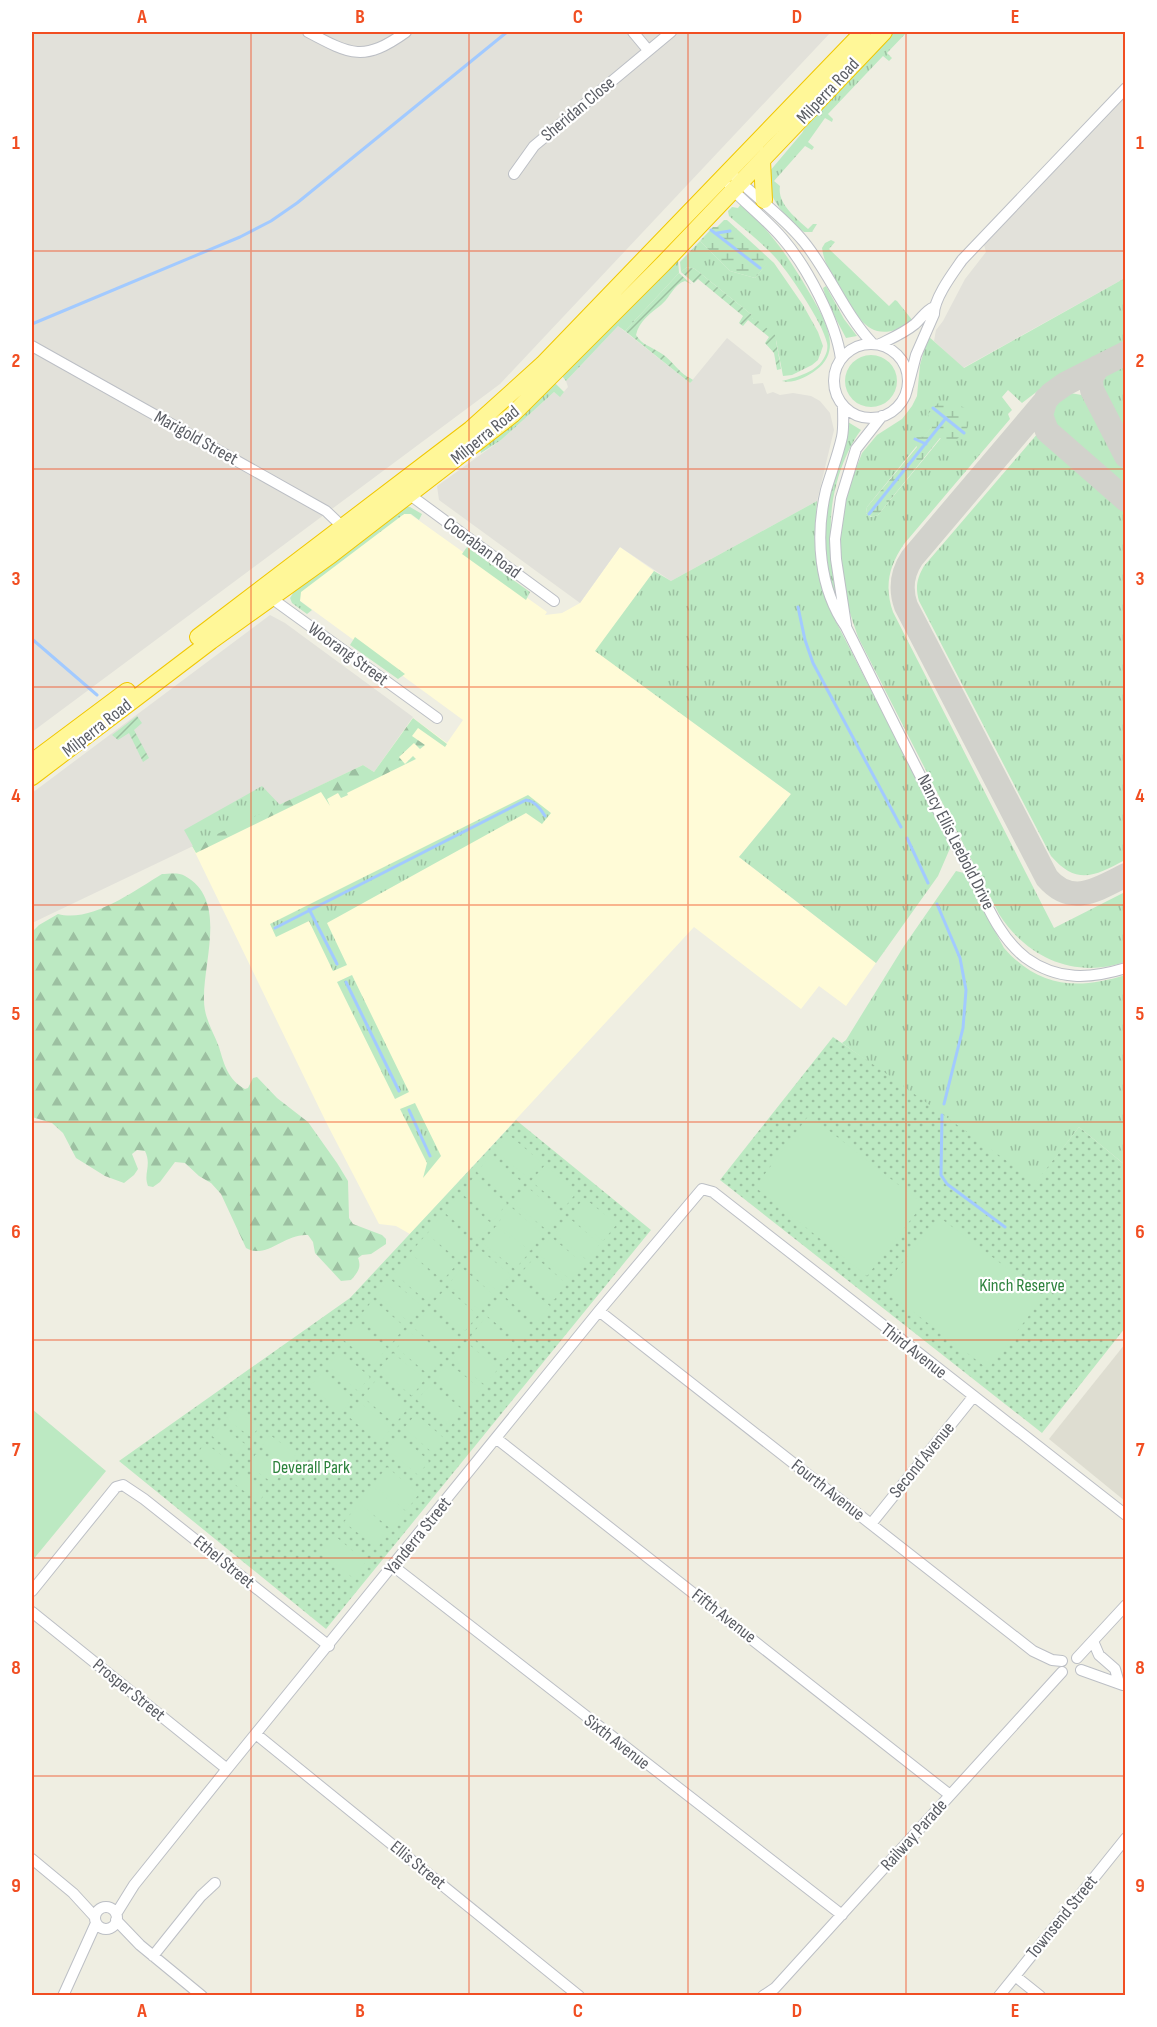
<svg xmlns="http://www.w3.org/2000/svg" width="1157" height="2027" viewBox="0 0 1157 2027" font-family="'Sofia Sans Condensed',sans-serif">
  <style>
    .commercial { fill: #fffbd7 }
    .industrial { fill: #e2e1da }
    .education { fill: #deddd1 }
    .grass { fill: url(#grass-tufts); fill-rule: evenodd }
    .forest { fill: url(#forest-firs) }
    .wetland { fill: url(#wetland-marsh) }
    .park { fill: url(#park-dots) }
    .garden { fill: url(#garden-furrows) }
    .pitch { fill: #bce9c2 }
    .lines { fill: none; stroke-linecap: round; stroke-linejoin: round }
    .stream { stroke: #a2caff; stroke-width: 3 }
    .taxiway { stroke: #d2d2cc; stroke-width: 24 }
    .minor-casing { stroke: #bcbfc5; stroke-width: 12 }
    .trunk-casing { stroke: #f1c700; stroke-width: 18 }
    .minor { stroke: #fff; stroke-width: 10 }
    .trunk { stroke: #fff798; stroke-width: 16 }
    .grid { fill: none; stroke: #f14e22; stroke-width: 1.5; stroke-opacity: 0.55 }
    .labels { text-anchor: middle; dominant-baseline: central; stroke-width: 4.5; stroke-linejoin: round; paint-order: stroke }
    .street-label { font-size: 18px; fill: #5a5d64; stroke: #fff }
    .park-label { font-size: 18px; fill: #2c823c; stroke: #fff }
    .neatline { fill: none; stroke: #f14e22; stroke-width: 2 }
    .grid-label { font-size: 20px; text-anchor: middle; font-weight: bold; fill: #f14e22 }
  </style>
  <defs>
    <pattern id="grass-tufts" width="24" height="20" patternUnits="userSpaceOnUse" patternTransform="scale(1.5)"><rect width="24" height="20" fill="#bce9c2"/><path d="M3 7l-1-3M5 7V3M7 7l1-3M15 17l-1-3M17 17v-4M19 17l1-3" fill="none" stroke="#9cc0a1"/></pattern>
    <pattern id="forest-firs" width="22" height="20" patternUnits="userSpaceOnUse" patternTransform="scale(1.5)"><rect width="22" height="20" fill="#bce9c2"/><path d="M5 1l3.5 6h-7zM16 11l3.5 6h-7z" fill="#9cc0a1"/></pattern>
    <pattern id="wetland-marsh" width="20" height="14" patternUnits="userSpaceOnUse" patternTransform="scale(1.5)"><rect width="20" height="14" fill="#bce9c2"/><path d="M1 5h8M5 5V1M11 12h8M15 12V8" fill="none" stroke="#9cc0a1"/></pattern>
    <pattern id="park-dots" width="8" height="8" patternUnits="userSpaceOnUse" patternTransform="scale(1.5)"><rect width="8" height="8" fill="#bce9c2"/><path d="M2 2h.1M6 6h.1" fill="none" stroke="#9cc0a1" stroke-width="1.8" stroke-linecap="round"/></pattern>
    <pattern id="garden-furrows" width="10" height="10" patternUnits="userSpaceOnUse" patternTransform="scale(1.5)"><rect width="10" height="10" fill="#bce9c2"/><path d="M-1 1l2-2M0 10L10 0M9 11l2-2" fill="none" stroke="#9cc0a1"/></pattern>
  </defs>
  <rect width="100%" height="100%" fill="#efeee2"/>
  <path class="commercial" d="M407,512L547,612L545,615L562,613L580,603L620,547L654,571L596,651L791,794L739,857L876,963L846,1006L819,986L801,1009L694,927L410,1234L396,1226L379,1224L327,1124L192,846L363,765L374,772L413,718L447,743L463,720L299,600V593L401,514Z"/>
  <path class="industrial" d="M32,32H831L500,384L32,732Z
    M1125,98V278L963,368L934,341L936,330L943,321L965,279L986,252L984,245Z
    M618,326L690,383L727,338L762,366L760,374L752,375L753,384L763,383L767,394L773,392L780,395L793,393L811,396L820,401L830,413L834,430L817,501L671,581L620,547L580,603L439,500L437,486L501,440L554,392L560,396L568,387L566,381Z
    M270,615L285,623L413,717L374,772L363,765L32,923V793Z"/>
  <path class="education" d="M1125,1344V1501L1049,1439Z"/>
  <path class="grass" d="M892,32H907L887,53L892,58L889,61L883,56L828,114L833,119L832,122L825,118L808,142L814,147L812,150L805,146L774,181L780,186C777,204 796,218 808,229L813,224H817L812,232H804C790,223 776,206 770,191C768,185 769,178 769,172L802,133L814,113Z
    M741,204C772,233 788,256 809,292C822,315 845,349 816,370C807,377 793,384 782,381C797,377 818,372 825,356C827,352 828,347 827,343C823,323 788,271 774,256C760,241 744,229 729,216L728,211L732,207L738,208Z
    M831,240L835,242L829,249L889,306L895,300L897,301L913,321C873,347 860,322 841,290C833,277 824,264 822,248L825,243Z
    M700,241L730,271L755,278L768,262L774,263L803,305L818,332L823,346L818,360L812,365L792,375L783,376L776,340L752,318V315L695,269L687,267L681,272L680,262Z
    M678,259L679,273L625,331L618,326L566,381L562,376Z
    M1125,278V342L1052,380L1022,403L1008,390L1002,397L1012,410L1008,414L1010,419L904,544C889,566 884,586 893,612L1054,928L1125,892V962C1075,979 1027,958 999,914L858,637L848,607L841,562V530L845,497L862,453L877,435L902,419L912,406L917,396L920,365L928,336L964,368ZM932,427L941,438L878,515L871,517L866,513L867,507Z
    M826,286L844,319L857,336L846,338L828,304L823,288Z
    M845 381a26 26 0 1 1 52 0a26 26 0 1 1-52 0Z
    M1125,364V438C1119,425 1094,389 1105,377C1110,371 1119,368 1125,364Z
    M555,383L564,392L560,397L554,392L501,440L481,453L480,449Z
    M1070,393L1082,395L1089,401L1125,472V491L1053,427C1046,411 1055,399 1070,393Z
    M848,422L861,430C841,457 829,500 831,533C833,559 838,586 841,612C809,552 832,484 848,422Z
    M1038,433L1125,510V860C1095,876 1077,886 1051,856L919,601C915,587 917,578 924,566Z
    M817,501L815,532L817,565L830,610L951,846L938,876L876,963L739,857L791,794L595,651L654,571L671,581Z
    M405,506L410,507L422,514L419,520L411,514H404L301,592L300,601L312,610L307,614L292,603L290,598L295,590Z
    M467,547L530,592L526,600L462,554Z
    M355,637L405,674L398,679L350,645Z
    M262,786L280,805L194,848L184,830Z
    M528,795L551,813L542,824L526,813L327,923L347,965L333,971L309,921L276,937L270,924Z
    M956,871L964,873L1004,948C1039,988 1078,990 1125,975V1165L1079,1127L1036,1183L842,1043L846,1040L904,946Z
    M352,975L409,1092L395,1099L337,982Z
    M415,1103L441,1156L423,1178L427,1163L400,1109Z"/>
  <path class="forest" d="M413,718L447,744L445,747L418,728L412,736L425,745L420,749L414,743L399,757L405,764L413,756L416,759L347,793L348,795L341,798L338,793L327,799L330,806L321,792L196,853L192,846L363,765L374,772Z
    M162,874C168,874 179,872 185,876C228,900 203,960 204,1000C204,1018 213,1031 219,1047C224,1064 228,1080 245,1089L248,1088L253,1078L257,1077L277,1098L308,1122L337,1163L348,1181L349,1218L353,1224L382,1235L386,1239V1244L371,1254L362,1255L358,1258C362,1268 357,1273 351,1280L341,1281L315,1253L313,1242L308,1235C285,1233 266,1260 246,1248L221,1194L211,1183L199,1176L185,1163L175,1162L160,1182L153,1187L148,1186C143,1174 152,1165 145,1151L137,1150L132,1154L138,1169L134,1175L124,1183L105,1176L76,1158L63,1133L52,1123L32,1117V932L39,925L58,914C91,923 134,891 162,874Z"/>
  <path class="wetland" d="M724,220H727L774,263H768L755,278L730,271L700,241L713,227H717Z
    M952,401L970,411C969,430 966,438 947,442L940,438L878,515L872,517L866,513L867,507L917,447L914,443V437L917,435L923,437L932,427L928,414L938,403Z"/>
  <path class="park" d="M833,1037L884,1072L1036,1182L1079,1127L1125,1165V1328L1042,1433L720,1180Z
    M516,1120L651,1230L326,1629L119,1461L350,1298Z"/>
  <path class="garden" d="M687,267L695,269L752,315V318L758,321L775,335L781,369L777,370L774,353L765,343L769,337L748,320L743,326L739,323L743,316L698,279L694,283L681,272Z
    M679,273L691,284L685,281C674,284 670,298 661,305C651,313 639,321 636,335C642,345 650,346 659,352C668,357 674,365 681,372C685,376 689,377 693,380L690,383L625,331Z
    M137,716L142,723L134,730L149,758L143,762L129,733L118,740L112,735Z"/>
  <path class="pitch" d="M809,1115L923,1204L867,1276L755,1187Z
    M508,1134L540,1161L527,1177L494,1150Z
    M490,1156L523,1183L509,1199L477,1172Z
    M545,1165L577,1192L564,1208L531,1181Z
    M474,1177L507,1203L494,1220L461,1193Z
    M527,1187L560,1214L547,1230L514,1204Z
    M458,1196L491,1223L477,1240L445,1213Z
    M584,1198L617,1224L603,1241L571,1214Z
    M511,1207L543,1234L530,1251L497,1224Z
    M440,1217L473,1244L459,1260L427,1234Z
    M568,1217L600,1244L587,1260L554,1234Z
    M939,1217L1044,1296L988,1369L882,1288Z
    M496,1226L529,1253L515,1269L482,1243Z
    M424,1237L457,1264L443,1280L410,1253Z
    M551,1237L584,1264L571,1280L538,1254Z
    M478,1248L511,1275L497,1291L465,1264Z
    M407,1257L440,1284L427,1301L394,1274Z
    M535,1257L567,1284L554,1300L521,1273Z
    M462,1268L494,1295L481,1311L448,1285Z
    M390,1279L422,1306L409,1322L376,1295Z
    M517,1280L550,1306L536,1323L504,1296Z
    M446,1288L478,1315L465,1331L432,1304Z
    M373,1300L405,1327L392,1343L359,1317Z
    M500,1300L533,1327L520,1343L487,1316Z
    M427,1311L460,1338L446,1354L414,1328Z
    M484,1319L517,1346L504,1362L471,1336Z
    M355,1321L387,1348L374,1365L341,1338Z
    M410,1332L443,1359L429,1375L397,1348Z
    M466,1342L498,1369L485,1385L452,1359Z
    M339,1351L370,1377L358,1391L328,1366Z
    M393,1353L425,1379L412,1396L379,1369Z
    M448,1363L481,1389L467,1406L435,1379Z
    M322,1372L353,1398L341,1412L310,1386Z
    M376,1380L409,1407L395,1424L363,1397Z
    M431,1384L463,1410L450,1427L417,1400Z
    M361,1403L391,1429L379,1443L349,1417Z
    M234,1408L259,1427L251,1437L226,1419Z
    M32,1409L106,1471L32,1561Z
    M416,1414L446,1440L434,1454L404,1428Z
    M220,1426L245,1444L237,1455L212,1436Z
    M270,1435L296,1454L288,1465L262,1446Z
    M399,1435L429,1461L418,1475L387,1449Z
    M205,1443L231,1462L223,1473L197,1454Z
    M256,1454L282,1473L274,1484L248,1465Z
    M387,1467L419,1494L406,1511L373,1484Z
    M241,1473L266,1491L259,1502L233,1483Z
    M372,1486L405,1513L391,1529L359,1503Z
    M357,1506L389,1532L377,1548L344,1522Z
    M334,1535L366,1562L353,1578L321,1552Z"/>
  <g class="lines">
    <path class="stream" d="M711,230L760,268
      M717,233L730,231
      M32,324L240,237L271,221L297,203L507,32
      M933,408L964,433
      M915,439L926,444
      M869,514L946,418
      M798,607L805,640L813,663L901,827
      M32,639L97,695
      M907,838L928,883
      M937,904L960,958L966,990L963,1028L944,1104
      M309,909L337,964
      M275,928L526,800C535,801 541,809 545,816
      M346,982L399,1091
      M409,1110L430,1156
      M942,1115L941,1175L947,1184L1005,1227"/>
    <path class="taxiway" d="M1126,353L1065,384L1051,394L912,558C902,573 900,589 906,606L1047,878C1072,907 1098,889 1126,875
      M1098,367L1091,378L1092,390L1126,456
      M1046,399L1041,415L1047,431L1126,500"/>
    <g class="minor-casing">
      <path id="minor" d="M308,32C351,55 364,62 406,32
        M633,32L648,50
        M514,174L534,146L671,32
        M736,178C759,200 784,217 804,242C830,274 844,313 872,343
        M730,187C747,205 767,220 783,239C807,267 836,322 841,359
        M834 381a37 37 0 1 1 74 0a37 37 0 1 1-74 0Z
        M880,344C892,338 904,333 915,324C922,318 925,311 934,307
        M32,346L326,511L347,531
        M908,386L916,355L934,314C934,298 953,273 962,260L1126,88
        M843,405C843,416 844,427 842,437C838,455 831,473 826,490C815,536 819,588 846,627C886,707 925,788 968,867C984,897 997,936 1026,958C1058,981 1090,979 1126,968
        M410,495L554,601
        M267,595L437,718
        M846,625L836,559L835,539L841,498L856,449L882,416
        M599,1311L1033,1651L1052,1660L1062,1661
        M497,1439L950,1795
        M871,1524L973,1397
        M393,1566L842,1915
        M32,1591L116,1487L123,1485L144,1499L329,1646
        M32,1612L227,1769
        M1093,1641L1099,1655L1115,1669L1119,1683
        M1077,1658L1126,1605
        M1081,1670L1123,1685
        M257,1735L579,1996
        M32,1859L73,1893L95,1917
        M95 1918a11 11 0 1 1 22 0a11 11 0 1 1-22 0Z
        M116,1914L134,1885L227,1769L599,1311L702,1189L713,1192L1126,1515
        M116,1920L140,1945L202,1996
        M153,1956L201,1896L215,1883
        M1015,1976L1040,1996
        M63,1996L96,1923
        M763,1996L775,1988L1062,1672
        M999,1996L1126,1838"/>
    </g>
    <g class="trunk-casing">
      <path id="trunk" d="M762,161L764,200
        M198,637L471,429L543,364L863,32
        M32,762L127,691
        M32,777L211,641L331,555L512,415L663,264L884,32"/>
    </g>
    <use href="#minor" class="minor"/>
    <use href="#trunk" class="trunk"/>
  </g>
  <path class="grid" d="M251,32V1996M469,32V1996M688,32V1996M906,32V1996M32,251H1126M32,469H1126M32,687H1126M32,905H1126M32,1122H1126M32,1340H1126M32,1558H1126M32,1776H1126"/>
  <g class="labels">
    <g class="street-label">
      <text transform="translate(828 91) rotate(-47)">Milperra Road</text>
      <text transform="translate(578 109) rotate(-40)">Sheridan Close</text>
      <text transform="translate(485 435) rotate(-39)">Milperra Road</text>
      <text transform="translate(196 438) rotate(29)">Marigold Street</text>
      <text transform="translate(482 548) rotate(36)">Cooraban Road</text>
      <text transform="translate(348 654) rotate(36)">Woorang Street</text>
      <text transform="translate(97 728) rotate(-38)">Milperra Road</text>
      <text transform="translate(956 842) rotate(63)">Nancy Ellis Leebold Drive</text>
      <text transform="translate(914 1351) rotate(38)">Third Avenue</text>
      <text transform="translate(922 1460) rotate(-51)">Second Avenue</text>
      <text transform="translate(828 1490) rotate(38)">Fourth Avenue</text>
      <text transform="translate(418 1536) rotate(-51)">Yanderra Street</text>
      <text transform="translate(224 1562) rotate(39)">Ethel Street</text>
      <text transform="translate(724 1616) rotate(38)">Fifth Avenue</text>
      <text transform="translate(129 1690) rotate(39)">Prosper Street</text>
      <text transform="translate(617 1742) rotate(38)">Sixth Avenue</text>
      <text transform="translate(914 1835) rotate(-48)">Railway Parade</text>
      <text transform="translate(418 1865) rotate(39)">Ellis Street</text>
      <text transform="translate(1062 1917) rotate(-51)">Townsend Street</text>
    </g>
    <g class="park-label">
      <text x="1022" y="1285">Kinch Reserve</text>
      <text x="311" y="1467">Deverall Park</text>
    </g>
  </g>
  <rect width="1157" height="2027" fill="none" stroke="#ffffff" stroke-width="66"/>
  <rect x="33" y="33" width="1091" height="1961" class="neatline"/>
  <g class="grid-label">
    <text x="142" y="23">A</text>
    <text x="360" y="23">B</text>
    <text x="578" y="23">C</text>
    <text x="797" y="23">D</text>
    <text x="1015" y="23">E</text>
    <text x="16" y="149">1</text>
    <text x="1140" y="149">1</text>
    <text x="16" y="367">2</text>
    <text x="1140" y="367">2</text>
    <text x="16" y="585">3</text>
    <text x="1140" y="585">3</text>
    <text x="16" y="802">4</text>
    <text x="1140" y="802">4</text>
    <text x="16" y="1020">5</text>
    <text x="1140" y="1020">5</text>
    <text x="16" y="1238">6</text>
    <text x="1140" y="1238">6</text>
    <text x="16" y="1456">7</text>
    <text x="1140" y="1456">7</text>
    <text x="16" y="1674">8</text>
    <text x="1140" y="1674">8</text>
    <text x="16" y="1892">9</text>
    <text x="1140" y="1892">9</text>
    <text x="142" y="2017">A</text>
    <text x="360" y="2017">B</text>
    <text x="578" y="2017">C</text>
    <text x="797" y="2017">D</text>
    <text x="1015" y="2017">E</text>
  </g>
</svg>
